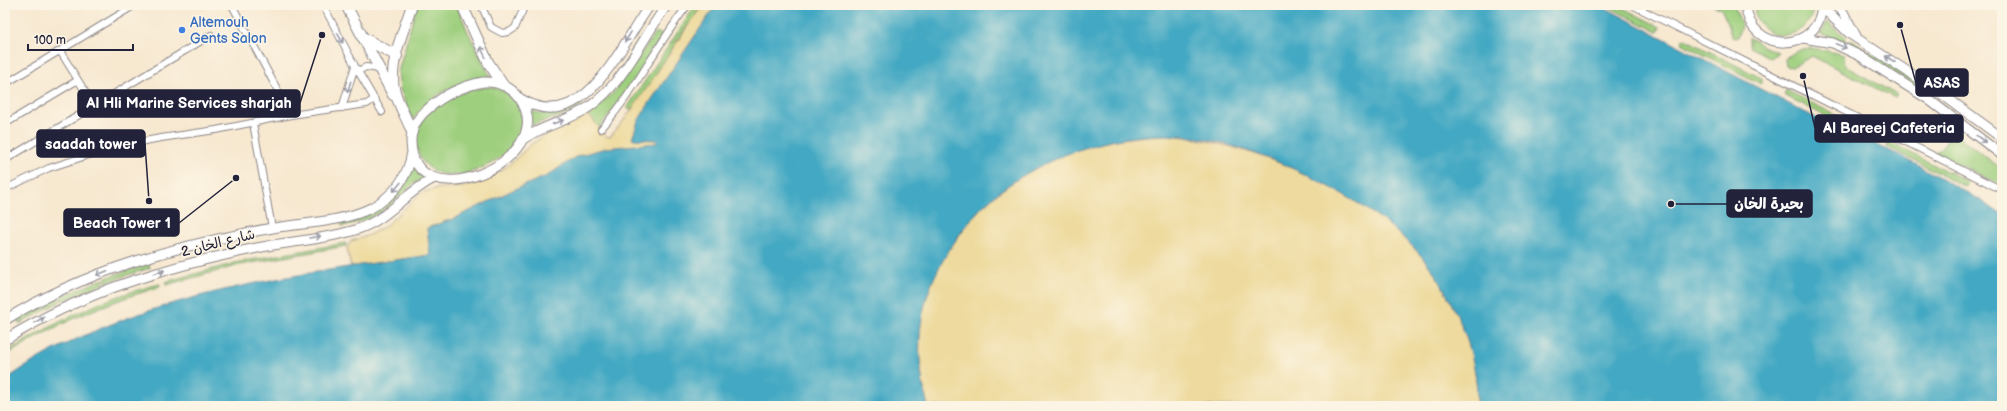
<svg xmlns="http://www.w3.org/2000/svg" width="2007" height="411" viewBox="0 0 2007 411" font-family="'Balsamiq Sans','Playpen Sans Arabic',sans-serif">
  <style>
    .green { fill: #9ecf7e; stroke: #60785c }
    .sand { fill: #eeda9e; stroke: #887e6c }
    .water { fill: #43a8c3; stroke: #32657f }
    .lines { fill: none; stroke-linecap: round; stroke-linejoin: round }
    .street-casing { stroke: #8c8586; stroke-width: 8 }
    .secondary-casing { stroke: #8c8586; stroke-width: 11 }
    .primary-casing { stroke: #8c8586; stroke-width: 12 }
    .street { stroke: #fff; stroke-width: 6 }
    .secondary { stroke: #fff; stroke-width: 9 }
    .primary { stroke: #fff; stroke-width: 10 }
    .oneway { stroke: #9c9ca7 }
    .shop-dot { fill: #3f7fe0; stroke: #fcf5e5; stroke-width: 1.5 }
    .labels { text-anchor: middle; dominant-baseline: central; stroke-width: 3; stroke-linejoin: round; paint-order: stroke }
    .shop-label { font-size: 14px; fill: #366cbe; stroke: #fcf5e5; text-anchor: start }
    .street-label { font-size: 14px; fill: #22223b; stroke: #fcf5e5 }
    .leader { fill: none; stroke: #22223b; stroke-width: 1.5 }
    .callout-dot { fill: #22223b; stroke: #fcf5e5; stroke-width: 1.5 }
    .callout { fill: #22223b; stroke: #22223b; stroke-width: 1.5 }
    .callout-label { font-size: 15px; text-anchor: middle; font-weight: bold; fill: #fff }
  </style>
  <rect width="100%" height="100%" fill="#fcf5e5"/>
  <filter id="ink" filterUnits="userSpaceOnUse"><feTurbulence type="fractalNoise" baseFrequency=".025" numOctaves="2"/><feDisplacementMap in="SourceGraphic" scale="8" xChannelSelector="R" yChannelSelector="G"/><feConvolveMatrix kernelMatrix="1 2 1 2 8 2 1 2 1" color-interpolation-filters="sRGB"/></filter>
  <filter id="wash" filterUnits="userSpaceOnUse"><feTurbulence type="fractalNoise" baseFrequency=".012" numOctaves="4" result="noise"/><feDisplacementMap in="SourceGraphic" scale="16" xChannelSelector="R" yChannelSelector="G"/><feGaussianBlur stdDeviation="0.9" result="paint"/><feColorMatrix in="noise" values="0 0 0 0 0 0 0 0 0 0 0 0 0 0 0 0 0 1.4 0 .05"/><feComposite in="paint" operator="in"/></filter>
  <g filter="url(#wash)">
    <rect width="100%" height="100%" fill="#f7e8d0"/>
    <path class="green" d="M417,5H457L468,32L491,78C458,80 432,94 412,120L400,89L398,72Z
      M696,5H703L684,30L632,111L627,108Z
      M1605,5H1617L1660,27L1658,32Z
      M1713,5H1734L1742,26L1738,37L1734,38L1731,36L1729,26L1721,9Z
      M1754,5H1814V6C1809,45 1755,44 1754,5Z
      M1827,22L1846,37L1844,41L1820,34Z
      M656,32L663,35L632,85L599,128L589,115L615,91Z
      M1749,37L1762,46L1778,52L1771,58L1749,47Z
      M1683,38L1763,79L1761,84L1681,43Z
      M1851,40L1930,90L1927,93L1849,44Z
      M1810,48L1824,50L1844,55L1845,66L1897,95L1895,98L1812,56L1792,67L1786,66L1785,60C1792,52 1800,49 1810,48Z
      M490,87C515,90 530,117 517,139C505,160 473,176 450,175C421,174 407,143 423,120C437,101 467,88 490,87Z
      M1786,90L1865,130L1863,135L1784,95Z
      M581,104L582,107L564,115L532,125L531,111C549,117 565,113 581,104Z
      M1946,127L2002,169V186L1935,152C1946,147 1950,137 1946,127Z
      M1889,142L1968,182L1966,187L1886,146Z
      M414,168L425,178L413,184L386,209L383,205L404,186Z
      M381,206L384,210C370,218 357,224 342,226L341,223L365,216Z
      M346,243V246L240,265L166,285L165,282L239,262Z
      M149,264L150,268L106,282L105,278Z
      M103,279L104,283L62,301L60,297Z
      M160,284V287C104,303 54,325 5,356V353C54,323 104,297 160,284Z
      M58,298L60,302L19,324L17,321Z"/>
    <path class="sand" d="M703,5H716L650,102L641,117L632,139L657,140L658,143L606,148L577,156L547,176L513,190L455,218L427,228L431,255L351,267L347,248L351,241L367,236L384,227L423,192L440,188L463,187L483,181L508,166L530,145L542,137L589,115L607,137L611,136C646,95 670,48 703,5Z
      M1166,135C1247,141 1356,188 1413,247C1452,288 1479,349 1477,406H928C918,371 917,333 925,298C930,278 941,260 953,244C962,232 970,219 981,208C1006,183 1046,160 1080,149C1108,140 1137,136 1166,135Z"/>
    <path class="water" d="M716,5H1600L1816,118L1899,155L1979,199L2002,215V406H1477C1478,374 1470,342 1456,313C1448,297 1441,281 1430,267C1395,220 1338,189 1285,165C1248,150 1207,135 1167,135C1103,134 1025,163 980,209C971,219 963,229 956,240C919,292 911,344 928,406H5V380C23,368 42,355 62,346C176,289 306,273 430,255L427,228L455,218L513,190L547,176L577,156L606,148L657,143V140L632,139L638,121L650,102Z"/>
  </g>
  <g filter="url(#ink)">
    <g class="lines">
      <g class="street-casing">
        <path id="street" d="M232,5L291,115
          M323,5L355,66L382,112
          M481,5L491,27L502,33L509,32L515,28L525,5
          M1632,5L2002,190
          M60,51L94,106
          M358,71L366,67L379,69
          M5,84L135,5
          M342,108L355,66
          M253,123L272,228
          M5,124L78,80
          M601,129C636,91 656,45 688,5
          M5,160L211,35
          M5,189L49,168L117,146L161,138L216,130L291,115L367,104L374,99"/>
      </g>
      <g class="secondary-casing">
        <path id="secondary" d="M1746,5C1749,55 1820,54 1822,5
          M1839,5L1856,36
          M1822,7L1850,34L1939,92L2002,138
          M1803,38L1833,43L1860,56L1928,99L2002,155
          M483,82C498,81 512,87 520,99C562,160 411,223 411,141C411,127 419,116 429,108C445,94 463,86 483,82Z
          M521,99C584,138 621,44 650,5
          M523,139C544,125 569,121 589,107C623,84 643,37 667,5
          M5,320C84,271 176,246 267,229C299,223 341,223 371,208C393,196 408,178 412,152
          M5,340C82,292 168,266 257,248C290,241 326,240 358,229C389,219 406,191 435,178"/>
      </g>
      <g class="primary-casing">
        <path id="primary" d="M346,5L393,95
          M412,5C404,31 387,65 395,92C399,106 407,119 412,132
          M462,5L488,62L503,85
          M362,37L397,56"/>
      </g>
      <use href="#street" class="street"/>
      <use href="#secondary" class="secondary"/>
      <use href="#primary" class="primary"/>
    </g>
    <defs><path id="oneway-shaft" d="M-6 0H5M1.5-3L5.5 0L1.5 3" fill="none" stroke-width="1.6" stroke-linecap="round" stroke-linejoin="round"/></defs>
    <g class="oneway">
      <use href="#oneway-shaft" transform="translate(628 37) rotate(122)"/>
      <use href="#oneway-shaft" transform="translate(340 38) rotate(62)"/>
      <use href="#oneway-shaft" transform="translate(1841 46) rotate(22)"/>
      <use href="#oneway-shaft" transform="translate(483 52) rotate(-116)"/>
      <use href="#oneway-shaft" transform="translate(1890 59) rotate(-147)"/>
      <use href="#oneway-shaft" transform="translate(349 87) rotate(107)"/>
      <use href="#oneway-shaft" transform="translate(558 122) rotate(-19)"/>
      <use href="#oneway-shaft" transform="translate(1981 139) rotate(37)"/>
      <use href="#oneway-shaft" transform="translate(397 187) rotate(130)"/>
      <use href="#oneway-shaft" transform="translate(315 237) rotate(-10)"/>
      <use href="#oneway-shaft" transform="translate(159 272) rotate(-16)"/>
      <use href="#oneway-shaft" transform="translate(102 273) rotate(159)"/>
      <use href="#oneway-shaft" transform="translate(39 320) rotate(-30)"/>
    </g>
  </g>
  <circle class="shop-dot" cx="182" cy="30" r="4"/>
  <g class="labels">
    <g class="shop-label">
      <text x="190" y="22">Altemouh<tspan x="190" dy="16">Gents Salon</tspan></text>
    </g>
    <g class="street-label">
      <text transform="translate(218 243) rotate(-14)">شارع الخان 2</text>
    </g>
  </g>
  <path class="leader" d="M1900 25L1916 83M322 35L300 103M1803 76L1815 128M149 201L145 144M1671 204L1727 204M236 178L179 223"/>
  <g class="callout-dot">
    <circle cx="1900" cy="25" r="4"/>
    <circle cx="322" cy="35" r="4"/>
    <circle cx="1803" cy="76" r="4"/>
    <circle cx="149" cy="201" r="4"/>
    <circle cx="1671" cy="204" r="4"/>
    <circle cx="236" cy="178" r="4"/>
  </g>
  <g class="callout">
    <rect x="1916" y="69" width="52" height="27" rx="4"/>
    <rect x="78" y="90" width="222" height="27" rx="4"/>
    <rect x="1815" y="115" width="148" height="27" rx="4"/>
    <rect x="37" y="130" width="108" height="27" rx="4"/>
    <rect x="1727" y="190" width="85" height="27" rx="4"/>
    <rect x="64" y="209" width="115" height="27" rx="4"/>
  </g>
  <g class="callout-label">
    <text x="1942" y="88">ASAS</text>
    <text x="189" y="108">Al Hli Marine Services sharjah</text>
    <text x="1889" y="133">Al Bareej Cafeteria</text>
    <text x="91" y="149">saadah tower</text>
    <text x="1769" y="209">بحيرة الخان</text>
    <text x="122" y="228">Beach Tower 1</text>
  </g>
  <rect width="2007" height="411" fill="none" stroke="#fcf5e5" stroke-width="20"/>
  <path d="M28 44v6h105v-6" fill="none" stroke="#22223b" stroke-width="2"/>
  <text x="34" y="44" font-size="12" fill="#22223b" stroke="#fcf5e5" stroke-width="3" paint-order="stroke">100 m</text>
</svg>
